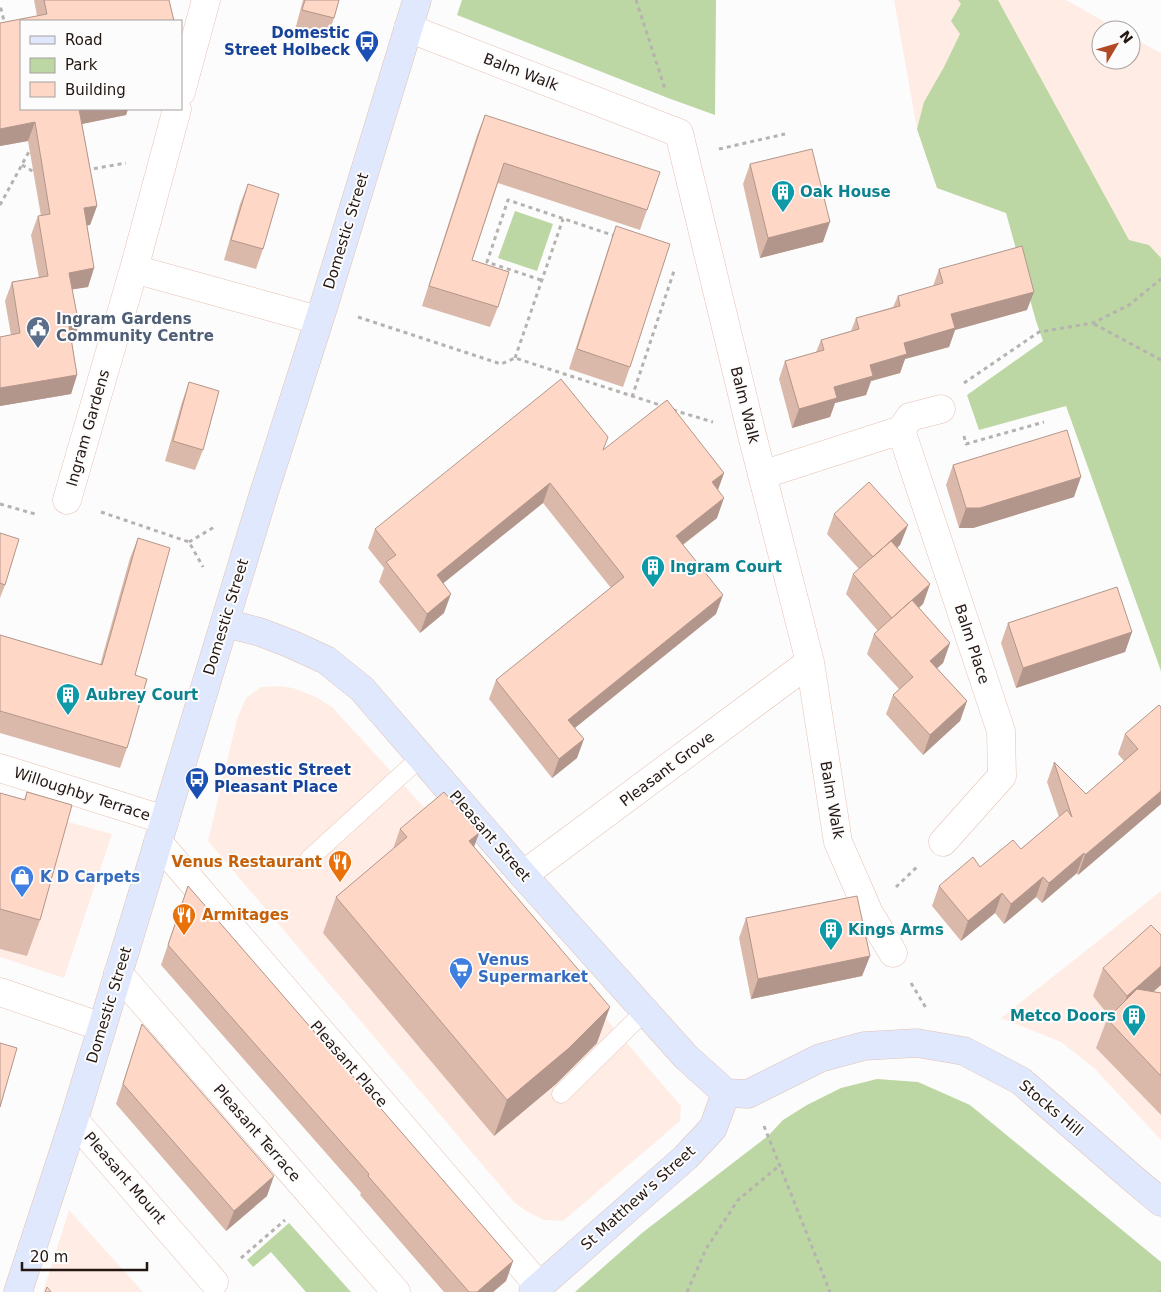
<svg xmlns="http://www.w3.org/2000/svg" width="1161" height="1292" viewBox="0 0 1161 1292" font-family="'DejaVu Sans',sans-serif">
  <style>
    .built { fill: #ffede5 }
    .green { fill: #bcd7a3 }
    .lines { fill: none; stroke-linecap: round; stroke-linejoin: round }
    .lane-casing { stroke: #e4c1b2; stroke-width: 19 }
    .street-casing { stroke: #e4c1b2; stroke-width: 29 }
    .secondary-casing { stroke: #e4c1b2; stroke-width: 29 }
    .path { stroke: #b6b2b0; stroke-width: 3; stroke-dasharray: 4 4; stroke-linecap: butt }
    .lane { stroke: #fff; stroke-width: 18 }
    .street { stroke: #fff; stroke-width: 28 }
    .secondary { stroke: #e0e8fe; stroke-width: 28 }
    .wall { fill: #dbb9aa }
    .shaded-wall { fill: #b2968b }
    .building { fill: #ffd7c6; stroke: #b2968b }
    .labels { text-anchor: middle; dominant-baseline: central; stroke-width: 4; stroke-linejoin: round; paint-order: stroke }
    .transit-label { font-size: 15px; font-weight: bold; fill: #164399; stroke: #fcfcfc; text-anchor: end }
    .street-label { font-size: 15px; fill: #241712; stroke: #fcfcfc }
    .culture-label { font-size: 15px; font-weight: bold; fill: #0d838f; stroke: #fcfcfc; text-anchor: start }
    .service-label { font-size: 15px; font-weight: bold; fill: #4e5e75; stroke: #fcfcfc; text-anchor: start }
    .food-label { font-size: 15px; font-weight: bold; fill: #c56008; stroke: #fcfcfc; text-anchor: end }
    .shop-label { font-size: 15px; font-weight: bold; fill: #366cbe; stroke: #fcfcfc; text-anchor: start }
  </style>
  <rect width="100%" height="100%" fill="#fcfcfc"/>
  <path class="built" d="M894,0H1066L1119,30H1101V60H1131V37L1161,53V258L1149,245L1006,213L937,188L917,129Z
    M279,686L293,688L316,697L332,707L431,815L681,1106L680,1121L563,1221L544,1220L526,1211L514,1202L208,841L237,719L246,698L261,687Z
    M0,803L112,834L64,978L0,957Z
    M1161,891V1140L1094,1068L1061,1042L1001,1018Z
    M69,1210L143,1292H43Z"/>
  <path class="green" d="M462,0H716L715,115L668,98L457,15Z
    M958,0H998L1129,240L1149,245L1161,258V671L1066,406L979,430L967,395L1043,341L1036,321L1006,213L937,188L917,129L924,102L944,67L960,34L951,21L961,4Z
    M515,211L553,224L537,271L498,258Z
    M877,1079L918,1082L970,1105L1161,1262V1292H575L642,1233L768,1136L783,1120L807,1105L841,1088Z
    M289,1223L351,1292H306L271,1252L253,1267L247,1260Z"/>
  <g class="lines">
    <g class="lane-casing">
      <path id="lane" d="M309,859L421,757
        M561,1094L645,1011"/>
    </g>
    <g class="street-casing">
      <path id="street" d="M408,28L679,133L752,435L810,662L838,842L869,913L893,953
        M181,92L206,0
        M134,269L318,320
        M901,430L910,417L941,409
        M762,475L901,430L1001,731L1002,776L943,842
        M67,500L134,269L177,109
        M0,768L165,820
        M158,842L540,1287
        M523,875L810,662
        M118,973L396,1292
        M0,992L102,1027
        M74,1120L214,1282"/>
    </g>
    <g class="secondary-casing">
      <path id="secondary" d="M225,623L260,632L291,644L326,660L362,689L523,875L686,1057L726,1093
        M726,1093L748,1094L820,1058L864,1046L917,1043L964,1051L1021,1081L1130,1176L1161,1202
        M18,1292L74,1120L262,499L324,305L417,0
        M533,1292L686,1157L713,1128L726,1093"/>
    </g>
    <path class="path" d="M636,0L665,89
      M0,8L1,9L5,25
      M719,149L785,134
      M22,165L36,173
      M86,170L126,163
      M0,205L31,148
      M541,280L487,262L508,200L615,236
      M358,317L501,364L515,358L663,406
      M1094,324L1161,360
      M515,358L563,219
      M964,383L1039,332L1093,323L1129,305L1161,279
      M632,397L674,271
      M673,410L713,422
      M964,436L966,444L1044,422
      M0,504L35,514
      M101,512L189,542L203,567
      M189,542L216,526
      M896,887L917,867
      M911,983L926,1008
      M764,1126L830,1292
      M241,1258L285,1220
      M687,1292L706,1249L738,1200L780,1165
      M1160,1292L1161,1291"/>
    <use href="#lane" class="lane"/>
    <use href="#street" class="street"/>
    <use href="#secondary" class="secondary"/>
  </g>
  <path class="wall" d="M34,0H169L174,21H21V109H128L126,115L82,124L97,206L90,225H87L94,268L88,287L72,289L79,325L72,343L77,375L71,394L0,406V337L11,335L5,301L12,282L39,278L31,235L38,216H41L28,141L0,146V23L37,16Z
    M303,0H339L334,18L327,38L295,30Z
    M485,115L647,210L640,230L498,183L472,260L498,307L490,327L422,306L477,135Z
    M750,164L823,242L760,258L743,184Z
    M248,184L263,249L256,269L224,260L240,204Z
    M616,226L630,367L623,387L569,369L609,246Z
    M939,269L1027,310L955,330L949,347L905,359L900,373L871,381L866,395L835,403L830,417L792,428L779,379L785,361L816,352L821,340L851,331L856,318L893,307L898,296L933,286Z
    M189,382L203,450L195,470L165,461L182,402Z
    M603,450L724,473L718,490L717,518L683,545L716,614L575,728L577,758L552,778L489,699L496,680L611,588L543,503L443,583L444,613L420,633L379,582L384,568L368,548L375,529Z
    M953,465L1074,497L973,528H959L946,485Z
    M834,514L908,525L900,545L897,548L930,584L923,604L919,608L950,643L943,663L937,668L967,701L960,721L923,755L886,714L893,695L899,689L867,654L874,634L878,631L846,594L853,574L859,569L827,534Z
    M0,533L5,585L0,598Z
    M138,538L135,675L127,748L120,768L0,733V635L100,665L130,558Z
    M1008,623L1132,632L1125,652L1016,688L1001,643Z
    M1161,707V804L1078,875L1077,873L1042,903L1036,897L1004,924L995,913L961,941L932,906L939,886L1021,849L1059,817L1047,782L1054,762L1086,794L1124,761L1118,754L1125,734Z
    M27,792L40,920L27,956L0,949V793L24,800Z
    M400,829L479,833L474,846L597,1043L556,1084L494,1136L323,933L336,897L393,849Z
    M188,886L513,1261L506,1281L493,1292H444L360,1195L361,1193L161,965Z
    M746,918L870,956L862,976L751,999L739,938Z
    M1103,968L1154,992L1161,993V1115L1096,1048L1107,1019L1109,1016L1093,996Z
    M142,1024L267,1196L226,1231L116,1104Z"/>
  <path class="shaded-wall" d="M78,109H128L126,115L72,126Z
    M35,122L28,141L0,146V129Z
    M97,206L90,225L77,227L84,208Z
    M830,222L823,242L760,258L768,238Z
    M94,268L88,287L63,291L69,273Z
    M1034,292L1027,310L955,330L949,347L905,359L900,373L871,381L866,395L835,403L830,417L792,428L799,409L904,343L951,314Z
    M79,325L72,343L69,326Z
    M77,375L71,394L0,406V388Z
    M724,473L717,492L712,482Z
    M1081,477L1074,497L973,528H959L966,508Z
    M550,483L543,503L430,594L437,575Z
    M724,498L717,518L669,555L676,536Z
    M908,525L900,545L865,577L873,557Z
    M930,584L923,604L885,638L892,618Z
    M451,594L444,613L420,633L427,614Z
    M723,595L716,614L561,739L568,720Z
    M1132,632L1125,652L1016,688L1023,668Z
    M950,643L943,663L923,681L930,661Z
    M967,701L960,721L923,755L930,735Z
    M584,739L577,758L552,778L559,759Z
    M1161,791V804L1078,875L1085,855Z
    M479,833L466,869L469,841Z
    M1084,853L1077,873L1042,903L1049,883Z
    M1043,877L1036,897L1004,924L1011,904Z
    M1002,893L995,913L961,941L968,921Z
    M870,956L862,976L751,999L758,979Z
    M1161,966V985L1116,1025L1127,996Z
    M610,1007L597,1043L556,1084L494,1136L507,1100Z
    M274,1176L267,1196L226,1231L234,1211Z
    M513,1261L506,1281L493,1292H477Z"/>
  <path class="building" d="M44,0H169L174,21H21V109H79L97,206L84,208L94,268L69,273L79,325L69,326L77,375L0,388V337L20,333L12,282L48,276L38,216L50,214L35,122L0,129V23L47,14Z
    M305,0H339L334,18L302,10Z
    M485,115L660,172L647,210L504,163L472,260L509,272L498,307L429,286Z
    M812,149L830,222L768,238L750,164Z
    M248,184L279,194L263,249L231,240Z
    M616,226L670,244L630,367L577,349Z
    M1022,246L1034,292L951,314L955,328L904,343L907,354L870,365L873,376L834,387L837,398L799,409L785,361L824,350L821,340L859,329L856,318L900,306L898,296L943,283L939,269Z
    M561,379L608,437L603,450L667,400L724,473L712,482L724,498L676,536L723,595L568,720L584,739L559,759L496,680L624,577L550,483L437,575L451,594L427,614L386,562L396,555L375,529Z
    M189,382L219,391L203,450L173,441Z
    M1067,430L1081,477L980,508H966L953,465Z
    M869,482L908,525L873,557L834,514Z
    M0,533L19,539L5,585L0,583Z
    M138,538L170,548L135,675L147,679L127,748L0,711V635L102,665Z
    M891,541L930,584L892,618L853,574Z
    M1117,587L1132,632L1023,668L1008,623Z
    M912,600L950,643L930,661L967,701L930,735L893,695L913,677L874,634Z
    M1159,705L1161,707V791L1085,855L1084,853L1049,883L1043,877L1011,904L1002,893L968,921L939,886L973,857L980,867L1013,840L1021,849L1067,810L1072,817L1054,762L1086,794L1138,749L1125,734Z
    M27,792L72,805L40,920L0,909V793L25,800Z
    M444,792L479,833L469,841L610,1007L569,1048L507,1100L336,897L407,837L400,829Z
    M188,886L513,1261L477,1292H469L368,1176L369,1174L168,945Z
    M857,896L870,956L758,979L746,918Z
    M1151,925L1161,935V966L1127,996L1103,968Z
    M1137,989L1161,993V1076L1107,1019Z
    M142,1024L274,1176L234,1211L123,1084Z
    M0,1043L17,1048L0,1107Z
    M47,1287L51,1292H45Z"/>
  <defs>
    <g id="bus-pin" transform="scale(1.25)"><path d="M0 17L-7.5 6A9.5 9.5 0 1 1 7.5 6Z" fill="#1a4fb4" stroke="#fcfcfc"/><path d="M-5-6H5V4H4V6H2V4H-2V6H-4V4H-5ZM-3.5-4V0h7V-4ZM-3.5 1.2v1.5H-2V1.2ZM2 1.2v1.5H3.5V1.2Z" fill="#fff"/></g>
    <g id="building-pin" transform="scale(1.25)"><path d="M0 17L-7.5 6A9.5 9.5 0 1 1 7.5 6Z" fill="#0f9aa8" stroke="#fcfcfc"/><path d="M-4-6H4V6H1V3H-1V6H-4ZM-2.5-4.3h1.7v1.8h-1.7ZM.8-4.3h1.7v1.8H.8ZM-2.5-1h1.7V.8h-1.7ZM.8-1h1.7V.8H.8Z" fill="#fff"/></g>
    <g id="civic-pin" transform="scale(1.25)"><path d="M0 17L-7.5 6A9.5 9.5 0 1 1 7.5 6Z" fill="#5c6f8a" stroke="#fcfcfc"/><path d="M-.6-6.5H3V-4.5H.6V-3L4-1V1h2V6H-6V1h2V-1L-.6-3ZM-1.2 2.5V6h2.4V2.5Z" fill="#fff"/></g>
    <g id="restaurant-pin" transform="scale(1.25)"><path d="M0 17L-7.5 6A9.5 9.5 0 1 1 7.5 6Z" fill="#e8710a" stroke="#fcfcfc"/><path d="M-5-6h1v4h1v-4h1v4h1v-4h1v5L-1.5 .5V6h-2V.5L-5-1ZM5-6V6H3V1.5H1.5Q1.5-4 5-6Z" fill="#fff"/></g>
    <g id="shop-pin" transform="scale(1.25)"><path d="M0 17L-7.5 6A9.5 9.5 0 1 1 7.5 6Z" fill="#3f7fe0" stroke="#fcfcfc"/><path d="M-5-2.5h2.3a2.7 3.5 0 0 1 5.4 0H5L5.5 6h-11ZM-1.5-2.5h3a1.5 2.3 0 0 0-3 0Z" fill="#fff"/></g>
    <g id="supermarket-pin" transform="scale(1.25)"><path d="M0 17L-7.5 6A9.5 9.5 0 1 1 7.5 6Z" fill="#3f7fe0" stroke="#fcfcfc"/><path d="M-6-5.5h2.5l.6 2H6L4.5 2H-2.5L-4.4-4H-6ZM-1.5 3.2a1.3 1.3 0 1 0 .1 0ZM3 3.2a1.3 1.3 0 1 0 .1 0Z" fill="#fff"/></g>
  </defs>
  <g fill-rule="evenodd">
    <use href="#bus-pin" x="367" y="42"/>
    <use href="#building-pin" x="783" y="192"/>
    <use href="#civic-pin" x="38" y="328"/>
    <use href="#building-pin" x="653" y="567"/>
    <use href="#building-pin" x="68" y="695"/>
    <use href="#bus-pin" x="197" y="779"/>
    <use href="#restaurant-pin" x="340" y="862"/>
    <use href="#shop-pin" x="22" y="877"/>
    <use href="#restaurant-pin" x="184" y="915"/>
    <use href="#building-pin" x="831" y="930"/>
    <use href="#supermarket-pin" x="461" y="969"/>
    <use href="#building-pin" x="1134" y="1016"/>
  </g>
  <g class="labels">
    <g class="transit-label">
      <text x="350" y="33">Domestic<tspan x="350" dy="17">Street Holbeck</tspan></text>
      <text x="214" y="770" text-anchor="start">Domestic Street<tspan x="214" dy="17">Pleasant Place</tspan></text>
    </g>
    <g class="street-label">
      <text transform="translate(521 72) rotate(21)">Balm Walk</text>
      <text transform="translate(346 231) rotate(-73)">Domestic Street</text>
      <text transform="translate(745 405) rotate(76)">Balm Walk</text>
      <text transform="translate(88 428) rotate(-74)">Ingram Gardens</text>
      <text transform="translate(226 617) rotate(-73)">Domestic Street</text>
      <text transform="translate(972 644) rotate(72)">Balm Place</text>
      <text transform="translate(667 769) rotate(-37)">Pleasant Grove</text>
      <text transform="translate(82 794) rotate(18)">Willoughby Terrace</text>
      <text transform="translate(832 800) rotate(80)">Balm Walk</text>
      <text transform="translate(490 836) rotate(49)">Pleasant Street</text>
      <text transform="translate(109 1005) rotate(-73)">Domestic Street</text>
      <text transform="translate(349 1064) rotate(49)">Pleasant Place</text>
      <text transform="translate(1051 1108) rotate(40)">Stocks Hill</text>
      <text transform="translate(257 1133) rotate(49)">Pleasant Terrace</text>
      <text transform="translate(125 1178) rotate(49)">Pleasant Mount</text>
      <text transform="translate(638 1198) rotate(-42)">St Matthew's Street</text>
    </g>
    <g class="culture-label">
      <text x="800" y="192">Oak House</text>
      <text x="670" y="567">Ingram Court</text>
      <text x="86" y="695">Aubrey Court</text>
      <text x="848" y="930">Kings Arms</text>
      <text x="1116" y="1016" text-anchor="end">Metco Doors</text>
    </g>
    <g class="service-label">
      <text x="56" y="319">Ingram Gardens<tspan x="56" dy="17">Community Centre</tspan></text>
    </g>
    <g class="food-label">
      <text x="322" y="862">Venus Restaurant</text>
      <text x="202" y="915" text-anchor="start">Armitages</text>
    </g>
    <g class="shop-label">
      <text x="40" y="877">K D Carpets</text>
      <text x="478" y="960">Venus<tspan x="478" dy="17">Supermarket</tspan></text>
    </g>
  </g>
  <rect x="20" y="20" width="162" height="90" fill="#fcfcfc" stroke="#a6a09e"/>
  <rect x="30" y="36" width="25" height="8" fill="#e0e8fe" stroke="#a6a09e"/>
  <text x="65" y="45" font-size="15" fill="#241712">Road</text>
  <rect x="30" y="58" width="25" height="15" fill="#bcd7a3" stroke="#a6a09e"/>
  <text x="65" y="70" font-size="15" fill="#241712">Park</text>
  <rect x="30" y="82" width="25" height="15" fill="#ffd7c6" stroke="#a6a09e"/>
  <text x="65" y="95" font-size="15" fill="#241712">Building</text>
  <g transform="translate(1116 45) rotate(52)"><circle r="24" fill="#fcfcfc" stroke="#a6a09e"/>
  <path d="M0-4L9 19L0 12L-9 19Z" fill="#b24b25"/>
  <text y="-8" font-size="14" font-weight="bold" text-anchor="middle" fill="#241712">N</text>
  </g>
  <path d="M22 1262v8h125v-8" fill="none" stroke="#241712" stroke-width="2.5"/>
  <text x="30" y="1262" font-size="15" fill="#241712" stroke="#fcfcfc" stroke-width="4" paint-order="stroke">20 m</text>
</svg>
